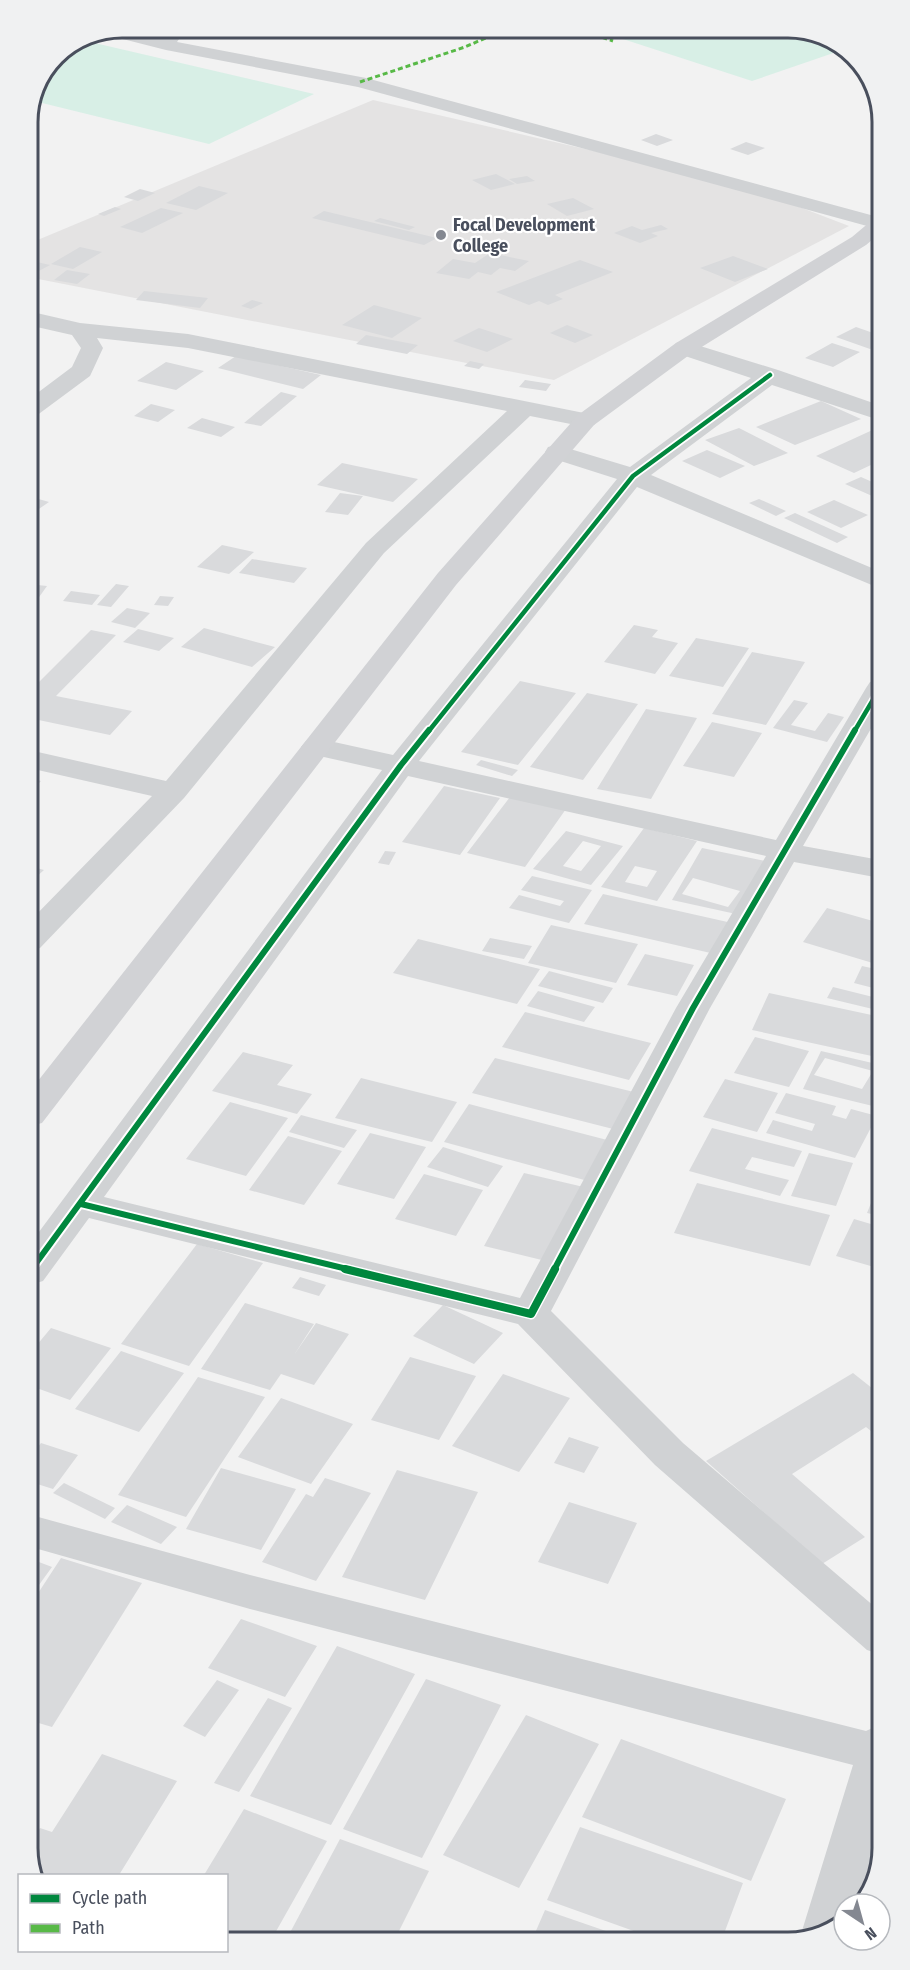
<svg xmlns="http://www.w3.org/2000/svg" width="910" height="1970" viewBox="0 0 910 1970" font-family="'Fira Sans Condensed',sans-serif">
  <style>
    .education { fill: #e4e3e3 }
    .green { fill: #d8efe6 }
    .building { fill: #d9dadc; fill-rule: evenodd }
    .lines { fill: none; stroke-linecap: round; stroke-linejoin: round }
    .street { fill: #d0d2d4; fill-rule: evenodd }
    .secondary { fill: #d1d2d5; fill-rule: evenodd }
    .quiet { stroke: #58b947; stroke-width: 3; stroke-dasharray: 5 3; stroke-linecap: butt }
    .cycleway-far2-casing { stroke: #fff; stroke-width: 8 }
    .cycleway-far1-casing { stroke: #fff; stroke-width: 10 }
    .cycleway-casing { stroke: #fff; stroke-width: 11 }
    .cycleway-far2 { stroke: #00873e; stroke-width: 4.5 }
    .cycleway-far1 { stroke: #00873e; stroke-width: 6 }
    .cycleway { stroke: #00873e; stroke-width: 8 }
    .poi-dot { fill: #848891; stroke: #fff; stroke-width: 2 }
    .labels { text-anchor: middle; dominant-baseline: central; stroke-width: 4.5; stroke-linejoin: round; paint-order: stroke }
    .far-poi-label { font-size: 18px; font-weight: bold; fill: #494f5d; stroke: #fff; text-anchor: start }
    .rim { fill: none; stroke: #494f5d; stroke-width: 3 }
  </style>
  <rect width="100%" height="100%" fill="#f2f2f2"/>
  <path class="education" d="M373,100L633,160L789,203L849,226L554,380L28,277V244Z"/>
  <path class="green" d="M586,27H795L848,48L752,81Z
    M86,41L314,94L209,144L34,101L55,54Z"/>
  <path class="building" d="M656,134L673,140L657,146L641,140Z
    M746,142L765,148L748,155L730,149Z
    M496,174L515,184L491,190L472,180Z
    M527,176L535,181L517,184L509,179Z
    M199,186L228,193L196,210L166,203Z
    M140,189L155,193L138,201L124,197Z
    M573,198L594,209L567,216L547,204Z
    M115,207L121,209L104,216L98,214Z
    M161,208L183,213L142,233L120,227Z
    M324,211L437,238L424,245L312,218Z
    M380,218L415,227L409,230L374,221Z
    M661,225L668,229L651,233L658,236L640,243L614,233L632,226L642,230Z
    M80,247L102,252L73,269L51,264Z
    M490,253L529,261L515,271L500,268L491,275L478,272L469,279L436,273L453,259L475,263Z
    M733,256L768,269L735,282L700,268Z
    M580,260L613,272L555,295L563,299L548,305L539,301L529,305L496,292Z
    M37,262L50,265L37,272L28,269V267Z
    M67,270L90,274L77,284L54,280Z
    M144,291L208,298L200,308L136,300Z
    M252,300L263,303L251,309L241,306Z
    M374,305L422,318L392,338L342,325Z
    M567,325L593,335L575,343L550,333Z
    M856,327L879,335V344L870,349L836,337Z
    M479,328L513,339L487,352L453,341Z
    M366,335L418,345L407,354L356,344Z
    M832,343L860,352L833,367L805,358Z
    M236,356L321,375L303,389L218,368Z
    M470,361L484,364L479,369L464,366Z
    M166,362L204,371L176,390L137,381Z
    M525,380L551,384L546,391L519,387Z
    M281,392L297,396L261,426L244,423Z
    M821,401L861,419L795,445L756,427Z
    M151,404L175,410L158,422L134,416Z
    M202,418L235,427L221,437L187,428Z
    M879,427V467L873,464L854,473L816,456Z
    M739,428L788,453L754,466L705,440Z
    M707,450L745,466L720,478L682,461Z
    M342,463L418,479L393,502L317,485Z
    M861,477L879,485V499L845,484Z
    M340,493L363,496L348,515L325,512Z
    M28,496L49,502L33,513L28,512Z
    M759,499L786,511L776,516L749,503Z
    M834,500L868,515L841,528L807,512Z
    M795,513L848,537L837,543L784,518Z
    M222,545L254,552L229,574L197,567Z
    M252,559L307,568L294,583L239,573Z
    M28,584L47,586L37,600L29,599Z
    M116,584L129,586L111,607L97,605Z
    M71,591L100,595L92,605L63,601Z
    M160,596L174,597L168,606L154,605Z
    M127,608L150,613L135,628L111,622Z
    M634,625L658,630L652,637L678,643L655,674L604,662Z
    M204,628L275,647L252,667L181,647Z
    M138,629L174,638L159,651L123,642Z
    M91,630L116,635L56,696L132,711L110,735L29,718V689H32Z
    M696,638L749,648L723,687L669,676Z
    M752,652L805,662L766,725L712,714Z
    M520,681L576,693L518,765L461,752Z
    M587,693L638,704L583,780L530,767Z
    M794,700L808,703L791,725L815,731L828,713L844,717L827,742L773,728Z
    M646,709L697,718L651,799L597,789Z
    M712,722L762,733L734,777L683,766Z
    M481,760L518,770L512,776L476,765Z
    M29,778L41,781L29,793Z
    M444,786L500,798L460,855L402,842Z
    M510,797L566,809L525,867L467,853Z
    M644,828L697,841L657,901L601,887ZM635,866L657,871L647,887L625,882Z
    M566,831L623,846L591,885L533,869ZM583,841L601,846L581,871L563,866Z
    M702,848L765,861L736,914L672,900ZM693,878L740,891L728,907L682,894Z
    M385,851L396,852L389,865L378,863Z
    M29,866L44,870L35,878L29,877Z
    M532,876L592,890L569,923L509,908L519,895L560,906L564,901L521,890Z
    M603,894L732,923L715,954L584,924Z
    M827,908L880,923V956L876,964L803,942Z
    M551,925L638,944L616,983L528,963Z
    M490,938L532,946L524,959L482,951Z
    M418,939L540,969L517,1004L393,973Z
    M645,954L694,965L677,996L627,985Z
    M862,966L880,970L881,990L854,983Z
    M549,971L613,988L603,1003L538,986Z
    M833,987L881,999V1011L827,998Z
    M538,991L595,1007L584,1022L527,1006Z
    M769,993L881,1017V1058L752,1030Z
    M525,1012L651,1043L629,1080L502,1047Z
    M755,1037L809,1051L789,1087L734,1073Z
    M821,1051L881,1065V1108L803,1089ZM825,1058L873,1071L862,1089L814,1075Z
    M243,1052L293,1065L277,1085L312,1094L297,1114L212,1091Z
    M495,1058L638,1093L617,1130L472,1093Z
    M361,1078L457,1102L432,1142L335,1118Z
    M725,1079L778,1093L757,1132L703,1117Z
    M786,1093L836,1106L832,1115L846,1119L851,1109L877,1116L855,1158L766,1133L773,1120L812,1131L815,1124L775,1113Z
    M230,1102L288,1118L246,1176L186,1159Z
    M469,1104L611,1141L588,1181L444,1142Z
    M301,1115L357,1130L344,1148L289,1132Z
    M712,1128L802,1151L794,1167L752,1157L745,1169L789,1180L780,1196L689,1171Z
    M370,1133L426,1147L394,1199L337,1184Z
    M288,1136L342,1151L304,1205L249,1190Z
    M443,1147L503,1166L488,1187L427,1167Z
    M809,1153L853,1163L836,1206L791,1196Z
    M524,1173L588,1188L550,1262L484,1246Z
    M424,1174L483,1190L456,1236L395,1219Z
    M881,1178V1216L867,1213Z
    M697,1183L830,1215L810,1266L674,1233Z
    M854,1219L881,1227V1269L836,1256Z
    M197,1244L263,1263L189,1366L121,1344Z
    M300,1277L326,1285L319,1296L292,1288Z
    M245,1303L314,1324L294,1355L316,1323L349,1334L314,1385L281,1374L270,1390L201,1369Z
    M443,1305L503,1333L474,1364L413,1336Z
    M51,1328L111,1348L70,1400L31,1386V1352Z
    M121,1351L184,1373L139,1432L75,1409Z
    M410,1357L476,1376L439,1440L371,1420Z
    M853,1373L882,1396V1440L866,1427L792,1474L865,1537L822,1564L706,1461Z
    M503,1374L570,1398L519,1472L452,1446Z
    M198,1377L265,1397L186,1517L118,1495Z
    M281,1398L353,1424L311,1484L238,1457Z
    M569,1437L599,1447L584,1473L554,1463Z
    M41,1443L78,1455L53,1489L31,1482V1456Z
    M221,1468L296,1489L261,1550L186,1529Z
    M397,1470L478,1492L425,1600L342,1577Z
    M325,1478L371,1493L316,1581L262,1562L306,1494L313,1497Z
    M64,1483L115,1508L105,1519L53,1493Z
    M569,1502L637,1523L608,1584L538,1562Z
    M127,1505L177,1527L161,1544L111,1522Z
    M61,1558L142,1583L52,1727L32,1721L31,1604Z
    M31,1559L52,1567L31,1596Z
    M241,1619L317,1646L285,1697L208,1668Z
    M337,1646L415,1674L331,1825L250,1796Z
    M426,1679L501,1705L422,1858L343,1829Z
    M217,1680L239,1690L205,1737L183,1726Z
    M268,1698L292,1708L239,1792L214,1783Z
    M526,1715L599,1744L519,1888L443,1855Z
    M621,1739L786,1799L751,1881L582,1817Z
    M102,1754L177,1781L119,1875H32V1841L40,1828L52,1832Z
    M244,1809L327,1841L270,1942H226V1875H204Z
    M580,1827L743,1883L722,1939H656L547,1900Z
    M340,1839L429,1871L394,1941L285,1942Z
    M545,1910L629,1939L532,1940Z"/>
  <g class="lines">
    <path class="street" d="M169,27H187L177,42L366,78L878,217V229L358,87L166,50L103,34L117,28L161,39Z
      M28,311L80,323L188,334L594,415L598,420L594,425L586,427L530,416L384,553L184,798L40,948L30,951L29,922L152,796L29,768V750L166,781L366,543L507,411L188,348L97,338L103,348L90,376L36,416L28,418V400L72,367L81,348L72,335L28,325Z
      M684,341L778,370L879,405V420L772,385L651,475L879,571V588L637,487L419,761L776,840L866,688L870,682L880,680V713L803,846L880,860V878L794,862L710,1008L551,1311L683,1443L882,1613V1655L867,1650L655,1465L518,1324L89,1218L43,1281L30,1285V1244L382,770L306,753L301,747L306,741L316,738L393,755L617,479L548,457L545,452L548,447L557,445L630,467L751,378L676,353L673,348L676,343ZM408,776L766,856L676,1008L520,1298L104,1197Z
      M31,1515L250,1575L866,1731L883,1723V1819L858,1904H844V1919L820,1938H803L801,1934L853,1765L250,1609L31,1547Z"/>
    <path class="secondary" d="M878,219V235L866,245L692,353L594,425L456,585L42,1123L30,1126V1091L438,573L578,415L676,343L852,237L871,221Z"/>
    <path class="quiet" d="M476,27L503,29
      M572,27L613,41
      M360,82L465,47L506,29L522,27"/>
    <g class="cycleway-far2-casing">
      <path id="cycleway-far2" d="M428,732L633,476L770,375
        M854,732L880,688"/>
    </g>
    <g class="cycleway-far1-casing">
      <path id="cycleway-far1" d="M81,1204L351,1270
        M31,1270L401,765L429,730
        M554,1270L693,1008L855,730"/>
    </g>
    <g class="cycleway-casing">
      <path id="cycleway" d="M345,1269L531,1314L555,1269
        M30,1272L33,1269"/>
    </g>
    <use href="#cycleway-far2" class="cycleway-far2"/>
    <use href="#cycleway-far1" class="cycleway-far1"/>
    <use href="#cycleway" class="cycleway"/>
  </g>
  <circle class="poi-dot" cx="441" cy="235" r="6"/>
  <g class="labels">
    <g class="far-poi-label">
      <text x="453" y="225">Focal Development<tspan x="453" dy="21">College</tspan></text>
    </g>
  </g>
  <path d="M0 0H910V1970H0ZM122 38H788A84 84 0 0 1 872 122V1848A84 84 0 0 1 788 1932H122A84 84 0 0 1 38 1848V122A84 84 0 0 1 122 38Z" fill="#f0f1f2" fill-rule="evenodd"/>
  <path class="rim" d="M122 38H788A84 84 0 0 1 872 122V1848A84 84 0 0 1 788 1932H122A84 84 0 0 1 38 1848V122A84 84 0 0 1 122 38Z"/>
  <rect x="18" y="1874" width="210" height="78" fill="#ffffff" stroke="#b6b9be" stroke-width="1.5"/>
  <rect x="30" y="1894" width="30" height="9" fill="#00873e" stroke="#b6b9be" stroke-width="1.5"/>
  <text x="72" y="1904" font-size="18" fill="#494f5d">Cycle path</text>
  <rect x="30" y="1924" width="30" height="9" fill="#58b947" stroke="#b6b9be" stroke-width="1.5"/>
  <text x="72" y="1934" font-size="18" fill="#494f5d">Path</text>
  <g transform="translate(862 1922) rotate(144)"><circle r="28" fill="#ffffff" stroke="#b6b9be" stroke-width="1.5"/>
  <path d="M0-4.5L10 22L0 15L-10 22Z" fill="#848891"/>
  <text y="-9" font-size="16" font-weight="bold" text-anchor="middle" fill="#494f5d">N</text>
  </g>
</svg>
